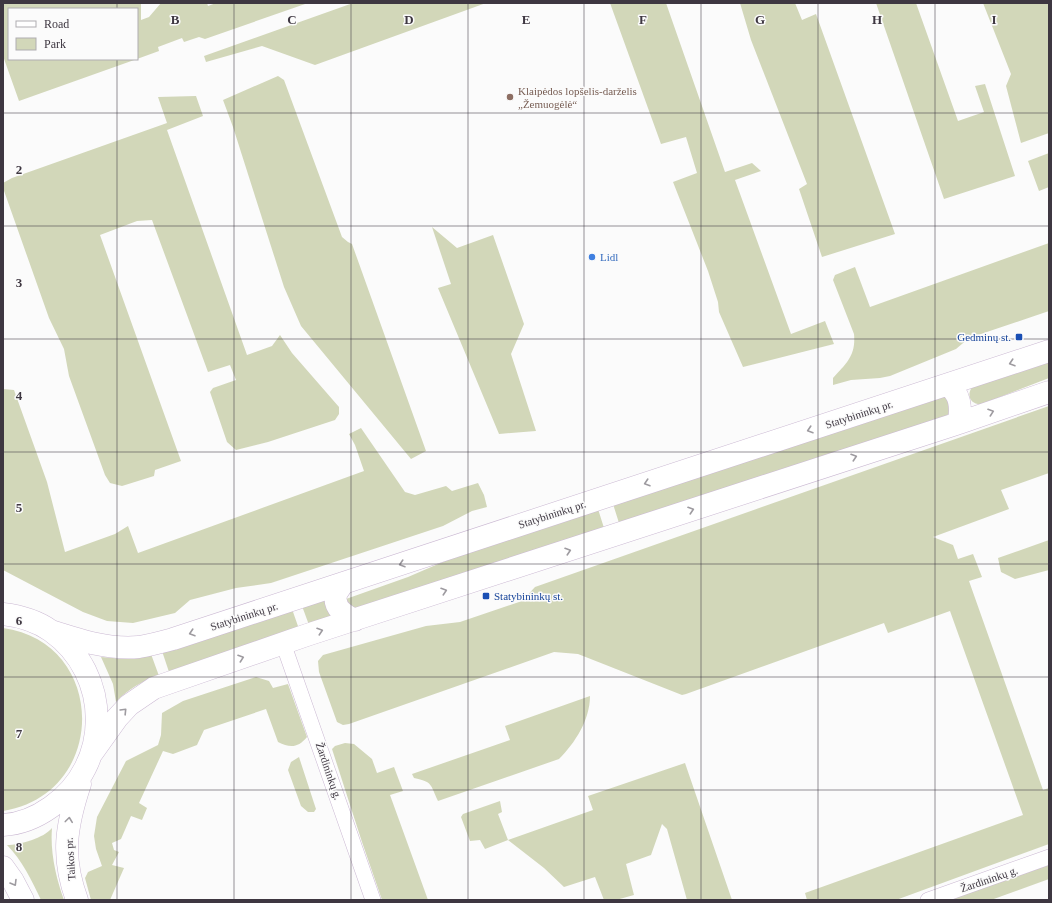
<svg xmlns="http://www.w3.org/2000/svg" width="1052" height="903" viewBox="0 0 1052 903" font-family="'Times New Roman',serif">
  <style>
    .green { fill: #d2d7b9 }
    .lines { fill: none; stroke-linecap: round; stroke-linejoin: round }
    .street-casing { stroke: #cbb9d3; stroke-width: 16 }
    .primary-casing { stroke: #cbb9d3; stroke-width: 23 }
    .street { stroke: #fff; stroke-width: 15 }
    .primary { stroke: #fff; stroke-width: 22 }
    .oneway { stroke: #9e9ba0 }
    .grid { fill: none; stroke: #3e3741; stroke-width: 1; stroke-opacity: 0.55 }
    .education-dot { fill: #8d6e63; stroke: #fbfbfb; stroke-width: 1.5 }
    .shop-dot { fill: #3f7fe0; stroke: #fbfbfb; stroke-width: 1.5 }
    .transit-dot { fill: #1a4fb4; stroke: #fbfbfb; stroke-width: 1.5 }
    .labels { text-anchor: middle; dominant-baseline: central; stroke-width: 3; stroke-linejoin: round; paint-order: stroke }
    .education-label { font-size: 11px; fill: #785e54; stroke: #fbfbfb; text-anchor: start }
    .shop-label { font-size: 11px; fill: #366cbe; stroke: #fbfbfb; text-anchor: start }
    .transit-label { font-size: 11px; fill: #164399; stroke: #fbfbfb; text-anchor: end }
    .street-label { font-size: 11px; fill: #3e3741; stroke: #fbfbfb }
    .grid-label { font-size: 13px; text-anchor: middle; font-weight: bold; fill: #3e3741; stroke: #fbfbfb; stroke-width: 3; stroke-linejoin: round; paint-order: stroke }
  </style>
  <rect width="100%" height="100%" fill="#fbfbfb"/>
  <path class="green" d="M3,3H141V20L149,17L161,3H207L208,6L216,3H308L205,39L199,37L184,42L182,38L158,47L159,51L137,59V9H9V59H137L19,101L3,56Z
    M353,3H486L315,65L262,46L206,62L204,56Z
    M610,3H666L725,172L752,163L761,171L735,180L791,334L825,321L834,344L743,367L719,312L718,302L708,271L673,182L697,173L686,137L661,144Z
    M740,3H795L802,20L816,14L895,234L822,257L799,189L807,184L751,40Z
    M876,3H916L958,121L984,112L975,86L985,84L1015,176L944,199Z
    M983,3H1049V133L1021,143L1006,86L1011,74Z
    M278,76L284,80L342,237L348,242L352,244L426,451L411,459L301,326L284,287L233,127L223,100Z
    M196,96L203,116L167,130L247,355L272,346L280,335L292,353L339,407V414L335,420L268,442L236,450L227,442L210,392L213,388L236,380L230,365L208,372L152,220L137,221L100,235L181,461L155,470L154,476L122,486L110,483L105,475L69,376L64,349L49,318L3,188V183L12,178L167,123L158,97Z
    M1049,153V187L1039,191L1028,161Z
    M432,227L457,248L493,235L524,324L511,354L536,431L499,434L438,288L451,284Z
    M1049,243V311L969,338L956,349L890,376L880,378L851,380L833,385V378C847,363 856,355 854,334L833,280L835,275L855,267L870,307Z
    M1049,359V378L982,404C971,405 966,396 972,387Z
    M3,389L14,390L47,482L65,552L115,534L128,526L138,553L364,471L355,445L349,434L361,428L405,492L415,495L446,486L452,491L478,483L484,495L487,507L472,511L443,526L271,583L236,588L190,600L175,613L133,623L107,621L83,612L3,570Z
    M945,396L949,397L950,413L946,416L619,523L613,504Z
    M1049,406V473L1001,490L1009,509L933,537L953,545L958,559L973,554L982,577L969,581L1043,790L1049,788V844L896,900H807L805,893L1023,815L950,611L888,633L884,623L686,694L682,695L578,654L554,652L349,724L343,725L337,722L319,672L318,661L323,655L426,626L460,622L522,601L535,587Z
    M598,509L604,528L352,611L348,609L346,599L408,577L466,552Z
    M1049,540V570L1015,579L1001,572L998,558Z
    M326,598L327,607L332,618L309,625L302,606Z
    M292,609L299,629L169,672L162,651Z
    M3,628C108,642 109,794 3,811Z
    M151,654L159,676C142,681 128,689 116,702L113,684L101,657C119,659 135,660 151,654Z
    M256,677L269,681L273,688L288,684L307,737C298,748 290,748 278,742L266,709L204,730L197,745L173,754L163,751L139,803L147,808L142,820L131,816L121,839L112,843L114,850L119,852L112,865L124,868L110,900H91L85,878L88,872L102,866L96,849L94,836L97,817L126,761L158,745L161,735L162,713L183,701Z
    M590,696C590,720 575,743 559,759L438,801C430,784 433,782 414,778L412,774L510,740L505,726Z
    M345,743L354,744L372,759L377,773L394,767L403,791L390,795L428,900H382L362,842L332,749L335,746Z
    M299,757L314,803L316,809L314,812H308L301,806L288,770L291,762Z
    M685,763L732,900H687L667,829L662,824L651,855L626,864L634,895L616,900H604L595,877L564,887L544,868L508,840L485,849L480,840L470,841L461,817L463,814L500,801L502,812L498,814L508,840L593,810L588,796Z
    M52,828C50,852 56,878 64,900H41C32,881 22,860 7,845C20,845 44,838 52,828Z
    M1049,865V879L991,900H949Z"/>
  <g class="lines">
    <g class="street-casing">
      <path id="street" d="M283,643L373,900
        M928,900L1049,857"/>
    </g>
    <g class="primary-casing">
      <path id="primary" d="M947,385C961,393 961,408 959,423
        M343,583C341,587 337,591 336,595C333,608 346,616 355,620
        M3,614C20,616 37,621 51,631C112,674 112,765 51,807C37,817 20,824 3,825
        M51,631C79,640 109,650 139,647C151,645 162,642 173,639L1049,351
        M92,753L117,718L129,705L154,688L307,635L959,423L1049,392
        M3,867L13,881L23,900
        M77,900C61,857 66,826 80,784"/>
    </g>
    <use href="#street" class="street"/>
    <use href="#primary" class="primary"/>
  </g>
  <defs><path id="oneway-chevron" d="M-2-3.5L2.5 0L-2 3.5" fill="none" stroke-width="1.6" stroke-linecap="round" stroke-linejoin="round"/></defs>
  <g class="oneway">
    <use href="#oneway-chevron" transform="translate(1012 363) rotate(162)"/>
    <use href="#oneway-chevron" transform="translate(991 412) rotate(-19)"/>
    <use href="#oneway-chevron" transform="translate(810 430) rotate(162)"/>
    <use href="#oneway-chevron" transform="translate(854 457) rotate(-18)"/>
    <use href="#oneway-chevron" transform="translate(647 483) rotate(162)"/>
    <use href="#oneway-chevron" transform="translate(691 510) rotate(-18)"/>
    <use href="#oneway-chevron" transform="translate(568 551) rotate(-18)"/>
    <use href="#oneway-chevron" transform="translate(402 564) rotate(162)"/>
    <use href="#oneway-chevron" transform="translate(444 591) rotate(-18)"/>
    <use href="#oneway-chevron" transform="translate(320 631) rotate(-18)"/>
    <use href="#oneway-chevron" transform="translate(192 633) rotate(162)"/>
    <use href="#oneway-chevron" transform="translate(241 658) rotate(-19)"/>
    <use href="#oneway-chevron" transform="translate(124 711) rotate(-46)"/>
    <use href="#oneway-chevron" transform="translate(69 820) rotate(-83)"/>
    <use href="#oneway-chevron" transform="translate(14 883) rotate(59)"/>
  </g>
  <path class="grid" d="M117,3V9M234,3V900M351,3V900M468,3V900M584,3V900M701,3V900M818,3V900M935,3V900M117,59V900M3,113H1049M3,226H1049M3,339H1049M3,452H1049M3,564H1049M3,677H1049M3,790H1049"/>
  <circle class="education-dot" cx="510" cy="97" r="4"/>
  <circle class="shop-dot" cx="592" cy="257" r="4"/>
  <g class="transit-dot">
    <rect x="1015" y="333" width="8" height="8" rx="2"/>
    <rect x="482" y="592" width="8" height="8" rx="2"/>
  </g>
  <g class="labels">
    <g class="education-label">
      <text x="518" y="91">Klaipėdos lopšelis-darželis<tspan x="518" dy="13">„Žemuogėlė“</tspan></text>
    </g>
    <g class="shop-label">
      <text x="600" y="257">Lidl</text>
    </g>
    <g class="transit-label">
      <text x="1011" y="337">Gedminų st.</text>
      <text x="494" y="596" text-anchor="start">Statybininkų st.</text>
    </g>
    <g class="street-label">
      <text transform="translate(859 414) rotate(-18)">Statybininkų pr.</text>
      <text transform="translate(552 514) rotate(-18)">Statybininkų pr.</text>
      <text transform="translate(244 616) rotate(-18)">Statybininkų pr.</text>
      <text transform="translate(329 771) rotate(71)">Žardininkų g.</text>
      <text transform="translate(70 859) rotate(-94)">Taikos pr.</text>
      <text transform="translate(989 879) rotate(-19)">Žardininkų g.</text>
    </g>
  </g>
  <g class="grid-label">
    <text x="175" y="24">B</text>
    <text x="292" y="24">C</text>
    <text x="409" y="24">D</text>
    <text x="526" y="24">E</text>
    <text x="643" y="24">F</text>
    <text x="760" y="24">G</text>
    <text x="877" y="24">H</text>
    <text x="994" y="24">I</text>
    <text x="19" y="174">2</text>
    <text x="19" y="287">3</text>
    <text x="19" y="400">4</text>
    <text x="19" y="512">5</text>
    <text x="19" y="625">6</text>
    <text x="19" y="738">7</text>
    <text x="19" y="851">8</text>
  </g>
  <rect width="1052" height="903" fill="none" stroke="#3e3741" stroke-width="8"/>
  <rect x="8" y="8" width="130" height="52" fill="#fbfbfb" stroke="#afadb1"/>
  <rect x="16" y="21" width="20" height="6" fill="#ffffff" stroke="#afadb1"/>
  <text x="44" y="28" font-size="12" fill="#3e3741">Road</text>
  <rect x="16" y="38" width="20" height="12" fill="#d2d7b9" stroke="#afadb1"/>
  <text x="44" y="48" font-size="12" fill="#3e3741">Park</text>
</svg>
